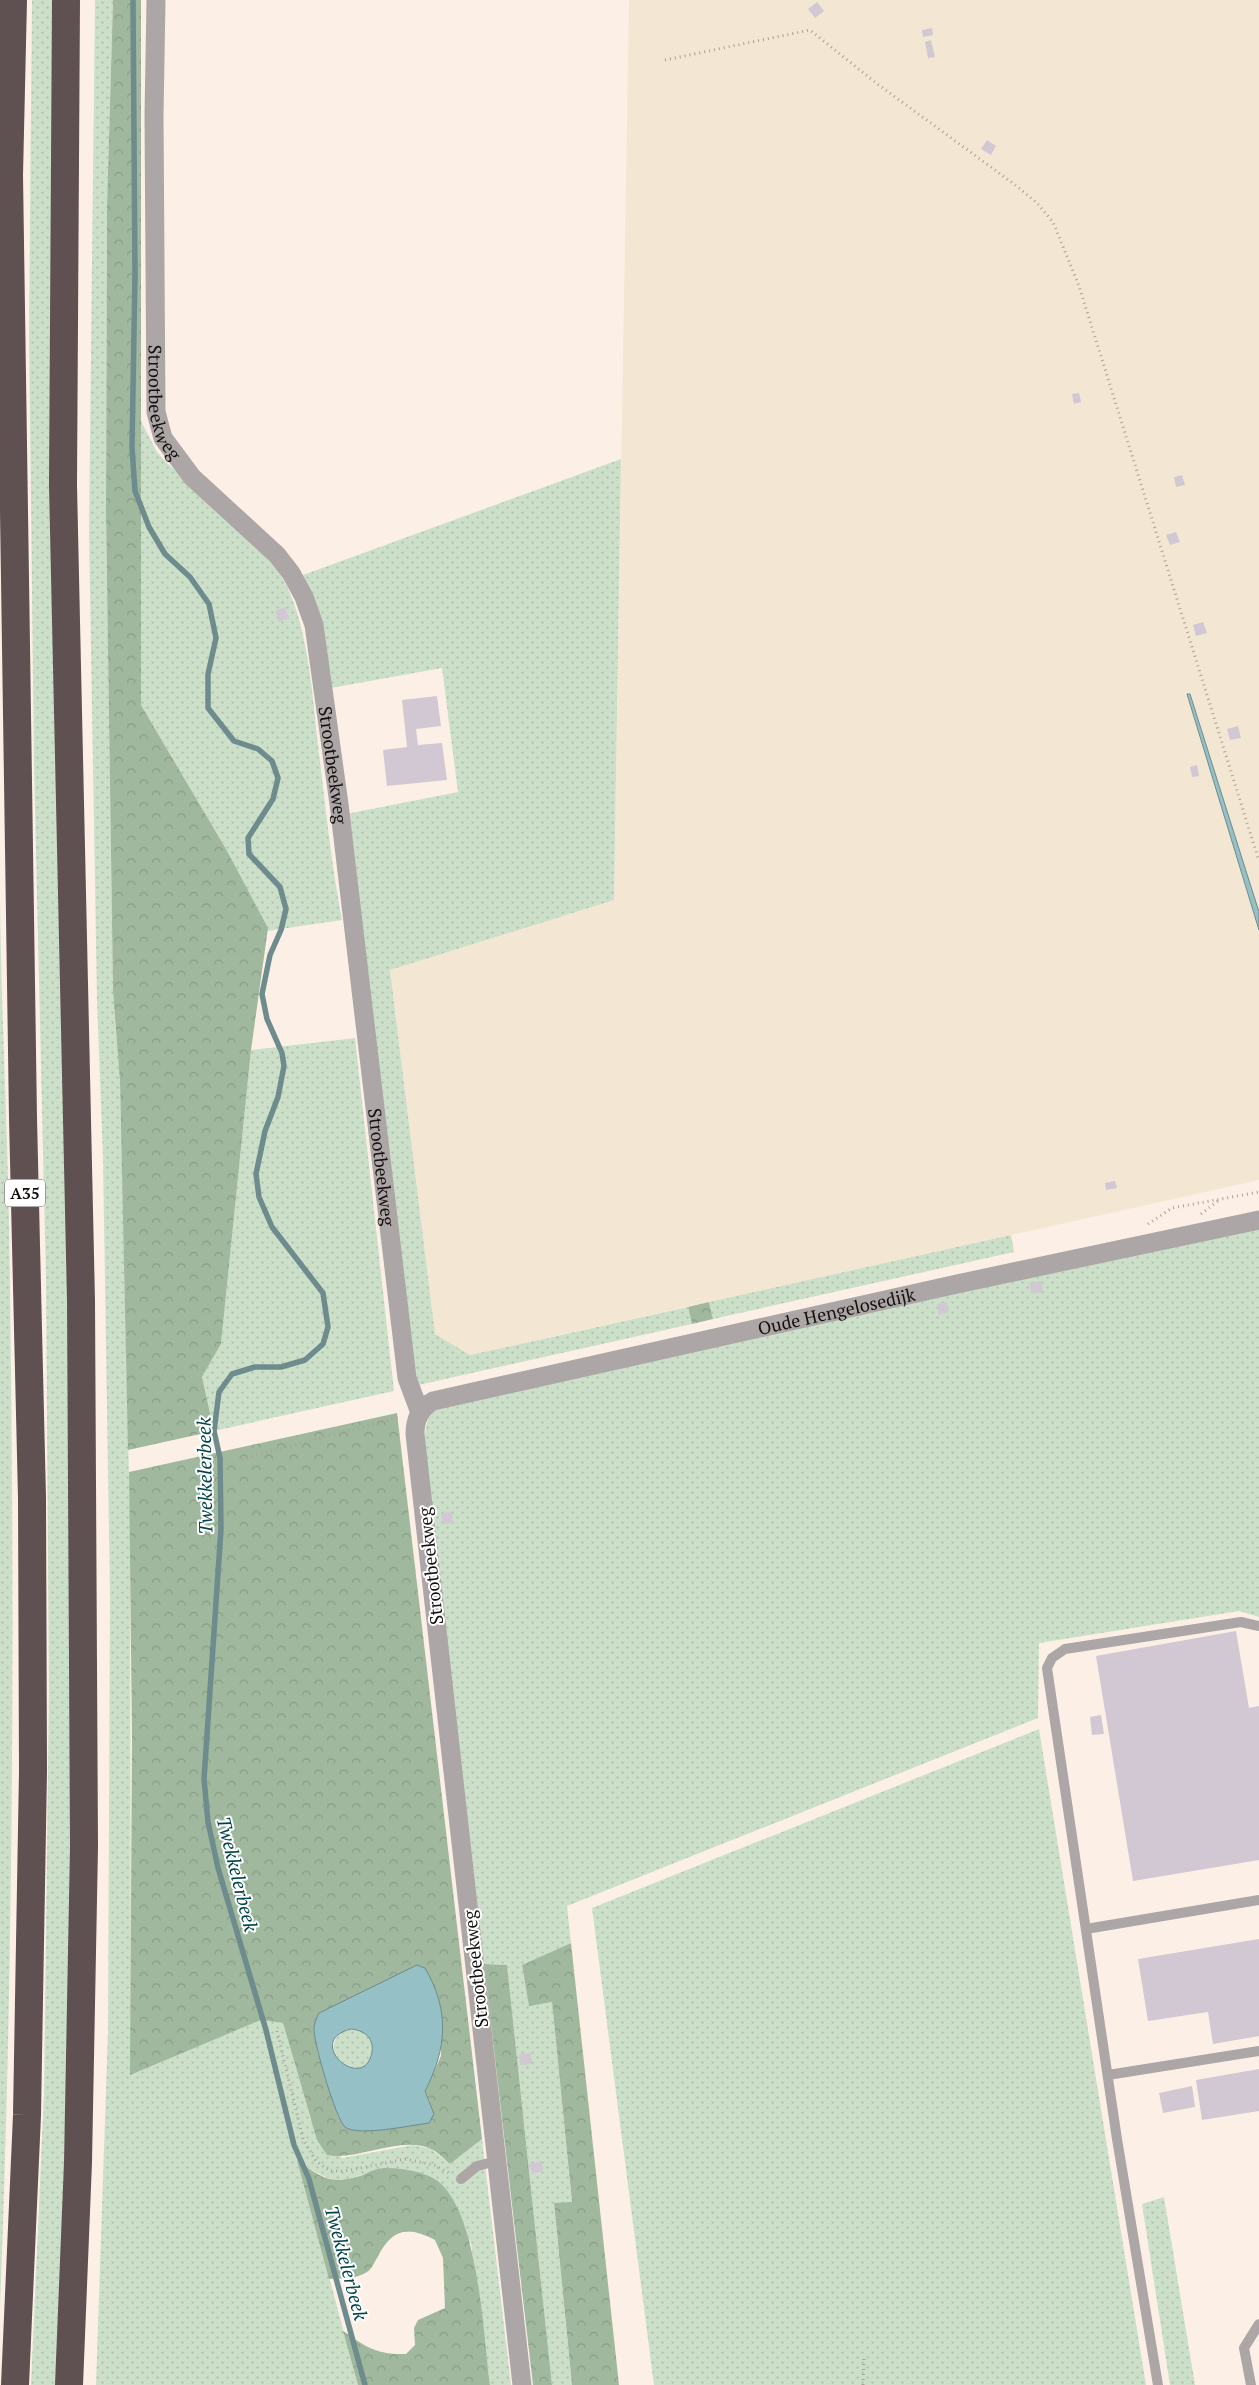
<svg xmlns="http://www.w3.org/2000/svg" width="1259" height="2385" viewBox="0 0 1259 2385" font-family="'PT Serif',serif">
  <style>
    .industrial { fill: #f3e7d3 }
    .grass { fill: url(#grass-dots) }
    .forest { fill: url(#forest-crowns); fill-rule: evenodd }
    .water { fill: #95c0c5; stroke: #6e8b8e; fill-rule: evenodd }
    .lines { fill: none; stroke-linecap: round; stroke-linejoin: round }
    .stream { stroke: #6e8b8e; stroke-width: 5.5 }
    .building { fill: #d1c8d4 }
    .path { stroke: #a9a099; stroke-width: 3; stroke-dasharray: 1 4; stroke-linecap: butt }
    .service { stroke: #ada6a6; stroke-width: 10 }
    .minor { stroke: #ada6a6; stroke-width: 19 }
    .motorway { stroke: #5f5151; stroke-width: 28 }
    .labels { text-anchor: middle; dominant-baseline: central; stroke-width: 4; stroke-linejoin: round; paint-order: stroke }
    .shield { fill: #fff; stroke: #5a5856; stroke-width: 1 }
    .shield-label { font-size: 16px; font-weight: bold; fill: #14100d }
    .street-label { font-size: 18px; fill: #14100d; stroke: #fff }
    .water-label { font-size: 19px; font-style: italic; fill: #00444b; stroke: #fff }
  </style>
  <defs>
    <pattern id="grass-dots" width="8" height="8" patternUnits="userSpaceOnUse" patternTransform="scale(1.25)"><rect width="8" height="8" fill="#cce0c9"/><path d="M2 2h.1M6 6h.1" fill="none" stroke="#aebfab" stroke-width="1.8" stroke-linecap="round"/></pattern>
    <pattern id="forest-crowns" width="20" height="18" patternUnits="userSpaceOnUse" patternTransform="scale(1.25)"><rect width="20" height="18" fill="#a0b89d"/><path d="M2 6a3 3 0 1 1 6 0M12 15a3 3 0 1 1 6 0" fill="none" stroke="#899d86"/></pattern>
  </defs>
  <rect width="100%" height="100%" fill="#fcf0e6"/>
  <path class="industrial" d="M629,0H1259V1180L470,1355L435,1334L390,970L614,899Z"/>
  <path class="grass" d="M32,0H58L71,1254V1909L58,2385H31L44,2094L49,1690L46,1280L34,766L29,330Z
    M95,0H113L107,207L106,514L113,991L120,1082L130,1519L131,2074L261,2020L283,2023L311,2120L342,2158L413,2145L431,2149L450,2164L482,2139L511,2385H490L471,2243L382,2168C341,2182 335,2187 298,2161L358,2385H96L108,2031L110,1596L103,1158L97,1000L89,532Z
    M141,421L157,452L166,462C199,492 244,525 271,560C308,608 311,685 318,744C325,803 331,862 342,920L267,931L226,849L141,705Z
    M621,459L614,900L390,970L435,1334L470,1355L688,1307L692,1324L414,1386L346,814L458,792L442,668L331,688L318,612L303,575Z
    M0,895C1,1004 7,1113 9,1222C15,1584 14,1946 0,2308Z
    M355,1038L394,1391L214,1431L202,1377L221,1344L251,1050Z
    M1259,1225V1617L1239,1611L1039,1643L1038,1718L567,1906L571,1943L522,1965L529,2005L552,2002L572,2203L554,2204L572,2385H552L507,1965L484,1964L424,1437L429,1414L438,1407Z
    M1011,1235L1014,1252L713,1319L709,1302Z
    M1039,1729L1146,2385H654L592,1908Z
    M333 2049a20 20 0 1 1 40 0a20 20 0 1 1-40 0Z
    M1164,2197L1195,2385H1170L1142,2204Z"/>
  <path class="forest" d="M113,0H141V705L226,849L268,928L251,1050L221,1344L202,1377L214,1431L128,1450L120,1082L113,991L106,514L107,207Z
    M709,1302L713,1319L692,1324L688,1307Z
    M397,1413L482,2139L450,2164C444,2159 438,2152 431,2149C401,2135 359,2161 327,2155L317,2140L283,2023L261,2020L130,2075L132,1737L129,1472ZM441,2008V2056L425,2091L430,2102L345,2127L338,2116L317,2050L319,2013Z
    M571,1943L619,2385H572L554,2203L572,2202L552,2002L529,2006L522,1965Z
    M484,1964L507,1965L552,2385H533Z
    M297,2160C323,2179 331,2185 363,2175C369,2172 377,2168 384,2168C401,2168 425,2171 439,2182C479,2216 483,2334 490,2385H358L343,2331C366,2347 377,2355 406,2354L415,2345L414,2328L418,2320L445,2308L443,2258L435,2240C408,2226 393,2228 378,2256C375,2261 372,2269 367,2272C356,2279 342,2278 329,2279Z"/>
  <path class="water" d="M1187,694H1190L1259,912V930Z
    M417,1965L425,1968C450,2011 447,2048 425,2091L434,2114L429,2123C412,2125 358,2137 345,2127C336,2120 313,2041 314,2028C314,2023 317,2017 319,2013ZM351,2029C364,2030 374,2038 372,2052C364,2095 302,2041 351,2029Z"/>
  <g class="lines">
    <path class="stream" d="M133,0L135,274L132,447L135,491L149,527L165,554L190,577L209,604L216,638L208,674V708L234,741L258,749L272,761L278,778L273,799L248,838L249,854L280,887L286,909L281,930L270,955L262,994L267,1019L282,1053L284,1066L278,1097L265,1131L256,1174L259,1197L272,1227L323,1293L328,1327L323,1344L305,1360L281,1367H255L232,1374L219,1392L214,1431L220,1458L221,1529L204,1779L208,1822L218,1868L266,2030L294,2145L309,2179L365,2385"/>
  </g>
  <path class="building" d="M817,2L824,11L815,18L808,9Z
    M932,28L933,35L923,37L922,30Z
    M931,40L935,57L928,58L925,42Z
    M987,140L996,146L991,155L981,149Z
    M1079,393L1081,402L1074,404L1072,394Z
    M1182,475L1185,485L1176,487L1174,477Z
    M1176,532L1180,542L1170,545L1166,535Z
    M285,607L289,618L279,622L275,611Z
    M1203,622L1207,633L1196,636L1193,625Z
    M437,696L441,726L416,729L418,745L442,743L447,780L387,786L383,750L407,747L402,700Z
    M1238,726L1241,738L1230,740L1227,729Z
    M1197,765L1199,776L1192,777L1190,767Z
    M1115,1181L1117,1188L1106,1190L1105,1183Z
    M1041,1281L1043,1292L1032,1294L1029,1283Z
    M947,1302L949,1312L939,1315L937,1304Z
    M452,1512L453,1523L443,1524L441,1513Z
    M1236,1631L1249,1708L1259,1706V1860L1133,1881L1096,1656Z
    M1101,1715L1104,1734L1092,1735L1090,1717Z
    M1259,1939V2036L1213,2044L1208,2012L1148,2021L1138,1959Z
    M531,2053L532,2064L520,2065L519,2054Z
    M1259,2069V2111L1202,2120L1196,2080Z
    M1192,2086L1195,2107L1163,2113L1159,2093Z
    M541,2161L543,2171L532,2174L529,2164Z"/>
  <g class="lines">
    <path class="path" d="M665,60L810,30L876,83L1014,184L1037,203L1053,222L1079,286L1259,861
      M1201,1214L1218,1201
      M1148,1224L1172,1208L1259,1192
      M242,1459L400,1417
      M277,2031L303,2139L316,2161L330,2171H345L405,2159L434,2165L449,2173
      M863,2385L864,2356"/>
    <path class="service" d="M1086,1929L1259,1900
      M1108,2075L1259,2051
      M461,2179L477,2166L497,2161
      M1158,2385L1117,2139L1047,1668L1052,1658L1065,1649L1241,1622L1259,1626
      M1251,2385L1244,2348L1259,2324"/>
    <g class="minor">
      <path id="s1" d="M156,0L154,115L156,412L163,438L192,477L277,555L291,573L304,597L314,625L339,804L407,1378L420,1413"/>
      <path id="s2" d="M522,2385L415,1434C415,1420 420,1408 433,1401L957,1284L1259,1220"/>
    </g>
    <path class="motorway" d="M13,0L9,175L23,1118L32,1498L33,1771L27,2115L15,2385
      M66,0L63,485L81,1301L84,1847L78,2162L69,2385"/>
  </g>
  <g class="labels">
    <rect class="shield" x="5" y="1179.5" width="40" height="27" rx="4"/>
    <g class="shield-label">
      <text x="25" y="1193">A35</text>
    </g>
    <g class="street-label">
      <text stroke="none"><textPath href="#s1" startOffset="404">Strootbeekweg</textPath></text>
      <text stroke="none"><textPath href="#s1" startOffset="824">Strootbeekweg</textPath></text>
      <text stroke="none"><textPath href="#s1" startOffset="1229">Strootbeekweg</textPath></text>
      <text stroke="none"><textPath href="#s2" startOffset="1410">Oude Hengelosedijk</textPath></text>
      <text transform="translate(430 1566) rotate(-96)">Strootbeekweg</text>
      <text transform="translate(475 1969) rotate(-96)">Strootbeekweg</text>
    </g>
    <g class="water-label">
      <text transform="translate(204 1476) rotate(-91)">Twekkelerbeek</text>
      <text transform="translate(238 1874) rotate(76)">Twekkelerbeek</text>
      <text transform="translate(347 2263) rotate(75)">Twekkelerbeek</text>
    </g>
  </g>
</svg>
